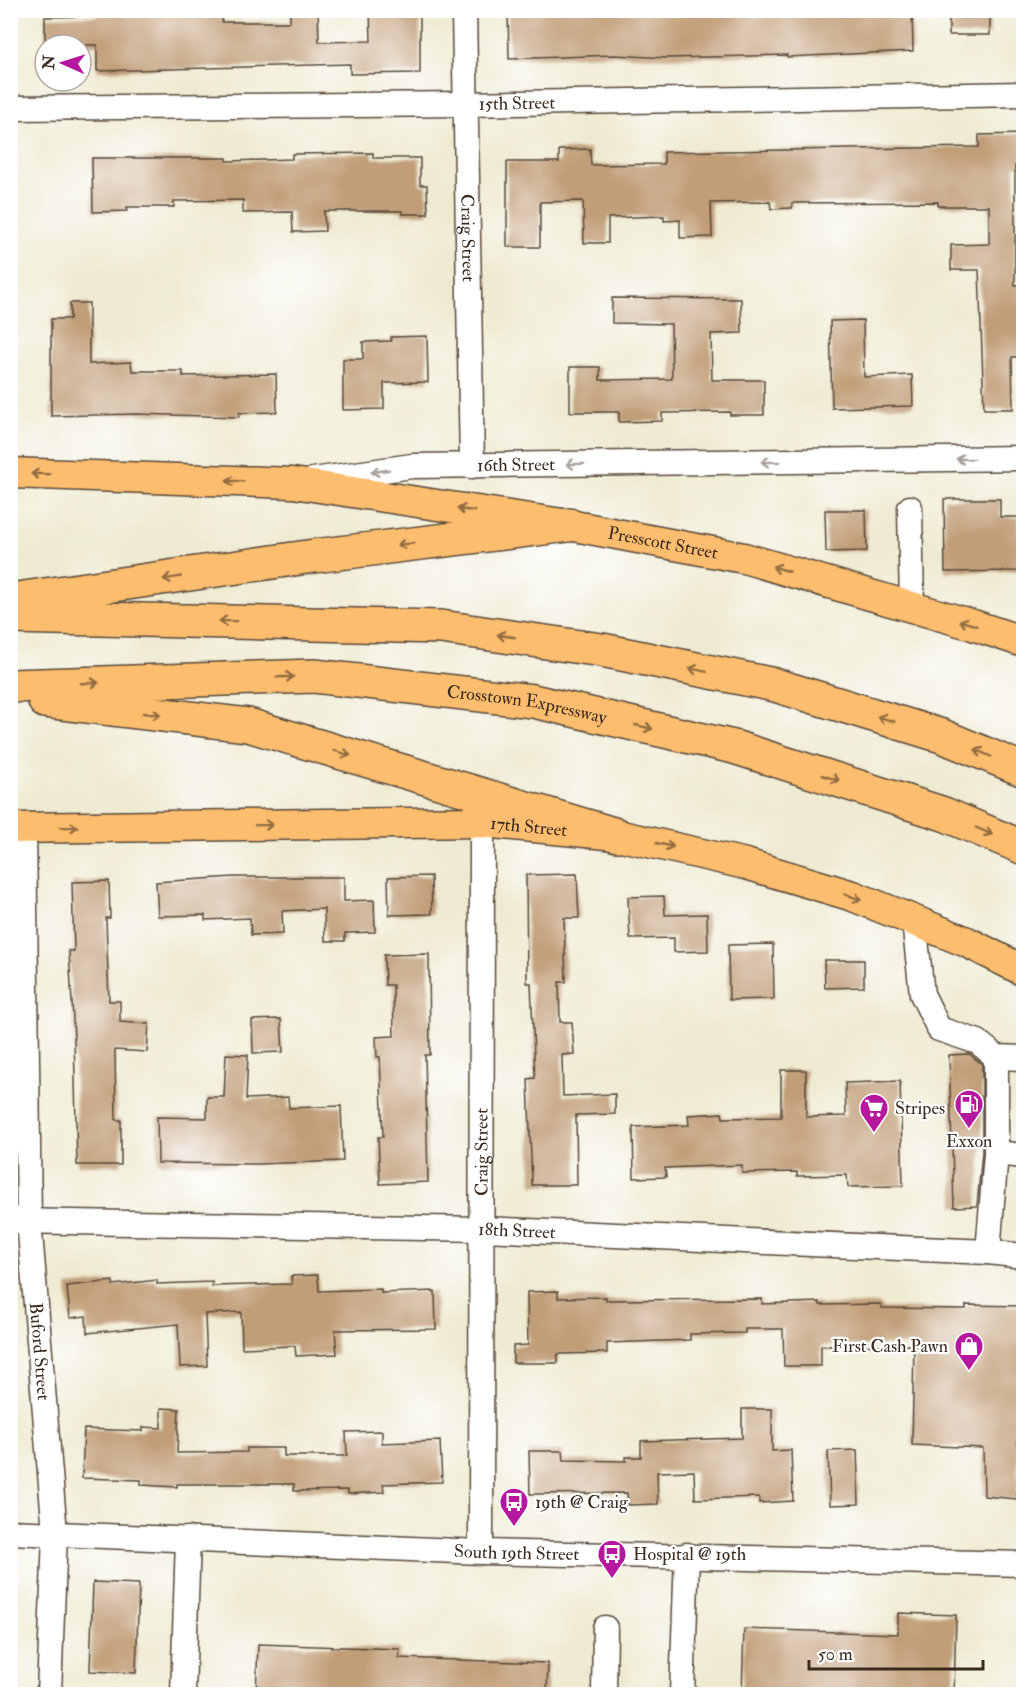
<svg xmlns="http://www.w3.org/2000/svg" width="1034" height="1705" viewBox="0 0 1034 1705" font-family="'IM FELL Double Pica',serif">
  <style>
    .building { fill: #c19e78 }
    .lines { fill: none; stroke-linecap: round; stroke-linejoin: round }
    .minor-casing { stroke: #564739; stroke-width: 27 }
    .major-casing { stroke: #564739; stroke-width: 33 }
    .highway-casing { stroke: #564739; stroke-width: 36 }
    .minor { stroke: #fff; stroke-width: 24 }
    .major { stroke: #fcbd6e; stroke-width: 30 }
    .highway { stroke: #fcbd6e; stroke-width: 33 }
    .oneway { stroke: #a79f9a }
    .oneway2 { stroke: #926c42 }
    .labels { text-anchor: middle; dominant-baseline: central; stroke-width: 4.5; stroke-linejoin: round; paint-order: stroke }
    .street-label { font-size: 18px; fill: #3b2a1e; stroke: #fff }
    .poi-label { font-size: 18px; fill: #3b2a1e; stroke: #fff; text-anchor: start }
  </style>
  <rect width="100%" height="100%" fill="#fff"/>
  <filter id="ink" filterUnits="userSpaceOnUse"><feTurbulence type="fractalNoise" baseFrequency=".0167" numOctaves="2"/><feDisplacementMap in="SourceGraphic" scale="12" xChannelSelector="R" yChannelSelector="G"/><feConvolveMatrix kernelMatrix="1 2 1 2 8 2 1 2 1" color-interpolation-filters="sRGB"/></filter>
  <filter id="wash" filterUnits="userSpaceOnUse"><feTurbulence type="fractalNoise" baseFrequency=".008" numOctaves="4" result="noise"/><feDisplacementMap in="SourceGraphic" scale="24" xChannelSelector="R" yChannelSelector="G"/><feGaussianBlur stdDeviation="1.35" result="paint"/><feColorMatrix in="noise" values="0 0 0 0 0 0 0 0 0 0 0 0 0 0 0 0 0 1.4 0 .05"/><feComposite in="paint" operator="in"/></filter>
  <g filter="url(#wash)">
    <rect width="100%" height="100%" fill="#efebd3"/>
    <g id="blocks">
      <path class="building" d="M97,10H124V16L221,10L222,22H290V10H318L319,42L371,41L370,10H420V73L350,74V64L97,71V45H45V17L97,16Z
        M508,10H753V16L825,14V10H912L913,51L787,57V55L667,58L614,55L509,59Z
        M949,10H990V35H949Z
        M1023,134V166H1015V285H1023V357H1012L1013,409H984L979,270H951V245L989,244V206H938V202L792,203V208L771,209L770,202L711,203L712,237L680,238V220L664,221V216L608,218V243H584L583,201L540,202V247H507V162H559V150L590,149L591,165L664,164V152L979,147V135Z
        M373,153V158H420V185H427L428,214H402V211H324L325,231L293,232L292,212L243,213V200L174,201V207H127V211L93,212L92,158H227V161L292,159V154Z
        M612,298L741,299L742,333L711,334L712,380H764V415H730V412L662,413V421L619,422V412H570V367H600V380L672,379L671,324L612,323Z
        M70,303H89V364L131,362L132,371H183V376L276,374L277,412L239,413V417L136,414L51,416V319H70Z
        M863,320L864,377L912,375L913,406L832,408L830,321Z
        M427,336L428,382L384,383V409L343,410V359H363V342L391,341V337Z
        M944,499H1000V517H1019V571L945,572Z
        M825,510H866L867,551L826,552Z
        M577,874L579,918H564L566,982H559L560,1022H572L574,1054L562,1055L563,1096L615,1094V1114L576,1115L577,1185H532L528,1079L535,1078L531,983H527L526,875Z
        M431,876L432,914L389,915L388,877Z
        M234,877H344V901L374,900L375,932L345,933V941H325L324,909L282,911L283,934L251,935L250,918L205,920V915L158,916L156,882Z
        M109,881L110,918H106L109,1001H120V1022L149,1024L147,1052L115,1050L116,1120H121V1165H77L74,1037L69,951H74L72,882Z
        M664,896L665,915L707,914L708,951L674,952V938L630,939L628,897Z
        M773,944L774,999L729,1000L728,945Z
        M429,954L430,1055H425L428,1182L380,1184L378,1137H383L380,1057H377L376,1037L394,1036L393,985H385L384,955Z
        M824,960H864V987L825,988Z
        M281,1019L283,1052L253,1053L252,1020Z
        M226,1054L248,1055L246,1099L288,1097L289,1108L341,1106L343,1161L257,1164L158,1163L157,1117L207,1118V1097H224Z
        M969,1054L982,1064V1152L977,1206L954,1207L949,1055Z
        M781,1070H806V1117L846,1116L845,1083L900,1081L903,1186L848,1187L847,1175L797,1176V1172L742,1173V1165L665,1168L666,1177L634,1178L633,1127L689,1125L688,1115L722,1113L723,1118L781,1117Z
        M318,1275L319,1291L381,1289V1293L435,1291L436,1329L335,1330L337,1354L296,1356L295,1346L242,1348L241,1312L205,1314L207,1366L180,1367L178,1324L87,1333L86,1316L70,1318L67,1286L113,1281V1285L157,1280V1284L212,1282V1286L292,1284L291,1276Z
        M558,1291V1298L606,1297V1300L762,1299V1304L820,1302V1305L881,1304L882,1308L966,1309V1305L1023,1306V1433H1018L1017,1499L984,1496L983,1448L912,1445L914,1345L821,1346V1366H784L783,1329H745V1333L690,1334V1340L607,1343V1353L558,1354V1363H513V1346L528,1345L527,1292Z
        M161,1408L179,1409L177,1453L247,1452V1448H284V1456H347L346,1432L382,1431V1443L440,1441L442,1482L383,1484L384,1492L348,1494V1490L294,1491V1484H177V1487L141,1485V1480L82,1478L84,1429L143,1431V1427L161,1428Z
        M742,1409H772V1451L791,1450L793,1501L759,1503V1497L695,1499L694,1471L657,1472L658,1504L628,1505L627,1493L530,1494L529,1451H563L564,1460L626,1461V1457H641V1441L742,1438Z
        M857,1450L859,1504L830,1505L828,1451Z
        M93,1582L139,1584L136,1673L90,1671Z
        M898,1613L956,1615L954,1695H742L744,1629L898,1634Z
        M258,1644L400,1649L399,1658L548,1663L547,1695H256Z"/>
    </g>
  </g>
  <g filter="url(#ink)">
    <use href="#blocks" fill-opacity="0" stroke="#564739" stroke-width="1.5"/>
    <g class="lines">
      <g class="minor-casing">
        <g id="minor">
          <path id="s1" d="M464,10L472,466"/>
          <path id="s2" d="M10,108L465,104L1024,94"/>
          <path id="s3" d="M313,480L412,466L1024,458"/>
          <path d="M910,508L912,607"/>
          <path id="s4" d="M24,828L29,1221L55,1533L49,1694"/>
          <path d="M914,921L922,994L939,1029L978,1042L996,1057L1024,1058"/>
          <path d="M996,1153L1024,1156"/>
          <path id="s5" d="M10,1221L483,1229L988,1252L1024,1256"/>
          <path d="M988,1252L996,1153V1057"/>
          <path id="s6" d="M10,1532L481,1552L1024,1564"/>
          <path id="s7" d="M481,1552L482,822"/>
          <path d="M183,1694L188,1539"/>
          <path d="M604,1694L605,1628"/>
          <path d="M682,1694L687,1555"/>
        </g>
      </g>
      <g class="major-casing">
        <g id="major">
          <path id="s8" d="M10,473L293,483L569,525L744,558L973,625L1024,642"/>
          <path id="s9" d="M10,828L482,822L617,835L746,864L853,896L967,942L1024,971"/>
        </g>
      </g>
      <g class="highway-casing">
        <g id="highway">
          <path d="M10,600L314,556L569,525"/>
          <path d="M10,617L441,627L602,650L775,685L942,736L1024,770"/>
          <path id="s10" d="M10,686L314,676L533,701L734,747L944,814L1024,848"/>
          <path d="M45,701L248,725L617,835"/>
        </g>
      </g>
      <use href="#minor" class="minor"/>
      <use href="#major" class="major"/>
      <use href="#highway" class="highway"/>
    </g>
    <defs><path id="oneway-shaft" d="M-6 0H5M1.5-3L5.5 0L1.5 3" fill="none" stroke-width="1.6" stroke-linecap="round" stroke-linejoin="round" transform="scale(1.5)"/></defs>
    <g class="oneway">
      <use href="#oneway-shaft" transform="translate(965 459) rotate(179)"/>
      <use href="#oneway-shaft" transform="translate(770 462) rotate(179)"/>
      <use href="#oneway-shaft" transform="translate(575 464) rotate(179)"/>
      <use href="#oneway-shaft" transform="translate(380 471) rotate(172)"/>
    </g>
    <g class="oneway2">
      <use href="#oneway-shaft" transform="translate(40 474) rotate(-178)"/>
      <use href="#oneway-shaft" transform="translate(235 481) rotate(-178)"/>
      <use href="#oneway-shaft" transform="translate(466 510) rotate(-172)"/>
      <use href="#oneway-shaft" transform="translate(406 544) rotate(173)"/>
      <use href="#oneway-shaft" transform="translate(781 569) rotate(-164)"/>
      <use href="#oneway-shaft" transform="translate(172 578) rotate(171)"/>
      <use href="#oneway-shaft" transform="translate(228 621) rotate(-179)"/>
      <use href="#oneway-shaft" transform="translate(968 623) rotate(-163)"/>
      <use href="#oneway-shaft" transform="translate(506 636) rotate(-172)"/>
      <use href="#oneway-shaft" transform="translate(698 670) rotate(-168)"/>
      <use href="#oneway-shaft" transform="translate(285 677) rotate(-2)"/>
      <use href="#oneway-shaft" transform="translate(90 683) rotate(-2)"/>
      <use href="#oneway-shaft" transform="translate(152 714) rotate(6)"/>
      <use href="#oneway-shaft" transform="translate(886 719) rotate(-163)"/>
      <use href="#oneway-shaft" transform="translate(644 727) rotate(13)"/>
      <use href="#oneway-shaft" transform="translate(342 753) rotate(17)"/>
      <use href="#oneway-shaft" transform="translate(983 753) rotate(-157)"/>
      <use href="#oneway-shaft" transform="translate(831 778) rotate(18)"/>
      <use href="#oneway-shaft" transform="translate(264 825) rotate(-1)"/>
      <use href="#oneway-shaft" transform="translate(69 827) rotate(-1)"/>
      <use href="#oneway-shaft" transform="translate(984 831) rotate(23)"/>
      <use href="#oneway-shaft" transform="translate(665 845) rotate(13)"/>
      <use href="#oneway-shaft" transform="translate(853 897) rotate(19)"/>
    </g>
  </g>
  <defs>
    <g id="fuel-pin" transform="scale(1.5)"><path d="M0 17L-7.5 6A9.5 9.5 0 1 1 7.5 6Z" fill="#b5179e" stroke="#fff"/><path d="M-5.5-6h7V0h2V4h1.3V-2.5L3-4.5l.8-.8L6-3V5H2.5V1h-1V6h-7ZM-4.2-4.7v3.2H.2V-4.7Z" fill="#fff"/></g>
    <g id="supermarket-pin" transform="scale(1.5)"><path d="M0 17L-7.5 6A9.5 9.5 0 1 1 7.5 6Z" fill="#b5179e" stroke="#fff"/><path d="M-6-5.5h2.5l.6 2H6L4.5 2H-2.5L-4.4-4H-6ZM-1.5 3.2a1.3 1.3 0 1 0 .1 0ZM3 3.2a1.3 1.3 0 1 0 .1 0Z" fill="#fff"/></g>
    <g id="shop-pin" transform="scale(1.5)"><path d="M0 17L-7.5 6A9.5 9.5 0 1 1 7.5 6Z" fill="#b5179e" stroke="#fff"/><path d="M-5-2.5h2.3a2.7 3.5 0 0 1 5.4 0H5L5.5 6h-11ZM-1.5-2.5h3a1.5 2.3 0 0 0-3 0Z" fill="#fff"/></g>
    <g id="bus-pin" transform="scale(1.5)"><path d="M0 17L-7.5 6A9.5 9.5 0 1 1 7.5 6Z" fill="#b5179e" stroke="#fff"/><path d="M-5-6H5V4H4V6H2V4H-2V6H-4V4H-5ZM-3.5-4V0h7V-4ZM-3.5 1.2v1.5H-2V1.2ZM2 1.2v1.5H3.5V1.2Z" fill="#fff"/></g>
  </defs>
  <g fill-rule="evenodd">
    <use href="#fuel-pin" x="969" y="1104"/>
    <use href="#supermarket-pin" x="874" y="1108"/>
    <use href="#shop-pin" x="969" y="1346"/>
    <use href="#bus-pin" x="514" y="1502"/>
    <use href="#bus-pin" x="612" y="1554"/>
  </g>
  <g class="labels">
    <g class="street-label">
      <text stroke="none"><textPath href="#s2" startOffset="507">15th Street</textPath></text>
      <text stroke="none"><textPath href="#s1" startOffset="228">Craig Street</textPath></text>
      <text stroke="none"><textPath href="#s3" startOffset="204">16th Street</textPath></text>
      <text stroke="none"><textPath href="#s8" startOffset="658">Presscott Street</textPath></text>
      <text stroke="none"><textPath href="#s10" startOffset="519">Crosstown Expressway</textPath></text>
      <text stroke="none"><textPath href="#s9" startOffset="519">17th Street</textPath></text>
      <text stroke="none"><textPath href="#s7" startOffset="400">Craig Street</textPath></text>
      <text stroke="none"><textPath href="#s5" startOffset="507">18th Street</textPath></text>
      <text stroke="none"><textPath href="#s4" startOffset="524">Buford Street</textPath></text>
      <text stroke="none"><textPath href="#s6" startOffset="507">South 19th Street</textPath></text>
    </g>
    <g class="poi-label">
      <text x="895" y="1108">Stripes</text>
      <text x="969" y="1141" text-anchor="middle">Exxon</text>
      <text x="948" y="1346" text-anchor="end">First Cash Pawn</text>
      <text x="535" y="1502">19th @ Craig</text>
      <text x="633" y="1554">Hospital @ 19th</text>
    </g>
  </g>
  <rect width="1034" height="1705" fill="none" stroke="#fff" stroke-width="36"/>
  <g transform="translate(63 63) rotate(273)"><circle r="28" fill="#ffffff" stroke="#b1aaa5" stroke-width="1.5"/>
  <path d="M0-4.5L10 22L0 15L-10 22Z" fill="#b5179e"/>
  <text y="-9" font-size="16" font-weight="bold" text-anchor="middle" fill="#3b2a1e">N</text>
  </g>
  <path d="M809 1660v9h174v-9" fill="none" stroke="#3b2a1e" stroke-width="3"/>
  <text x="818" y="1660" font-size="18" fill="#3b2a1e" stroke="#ffffff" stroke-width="4.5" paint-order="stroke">50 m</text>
</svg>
